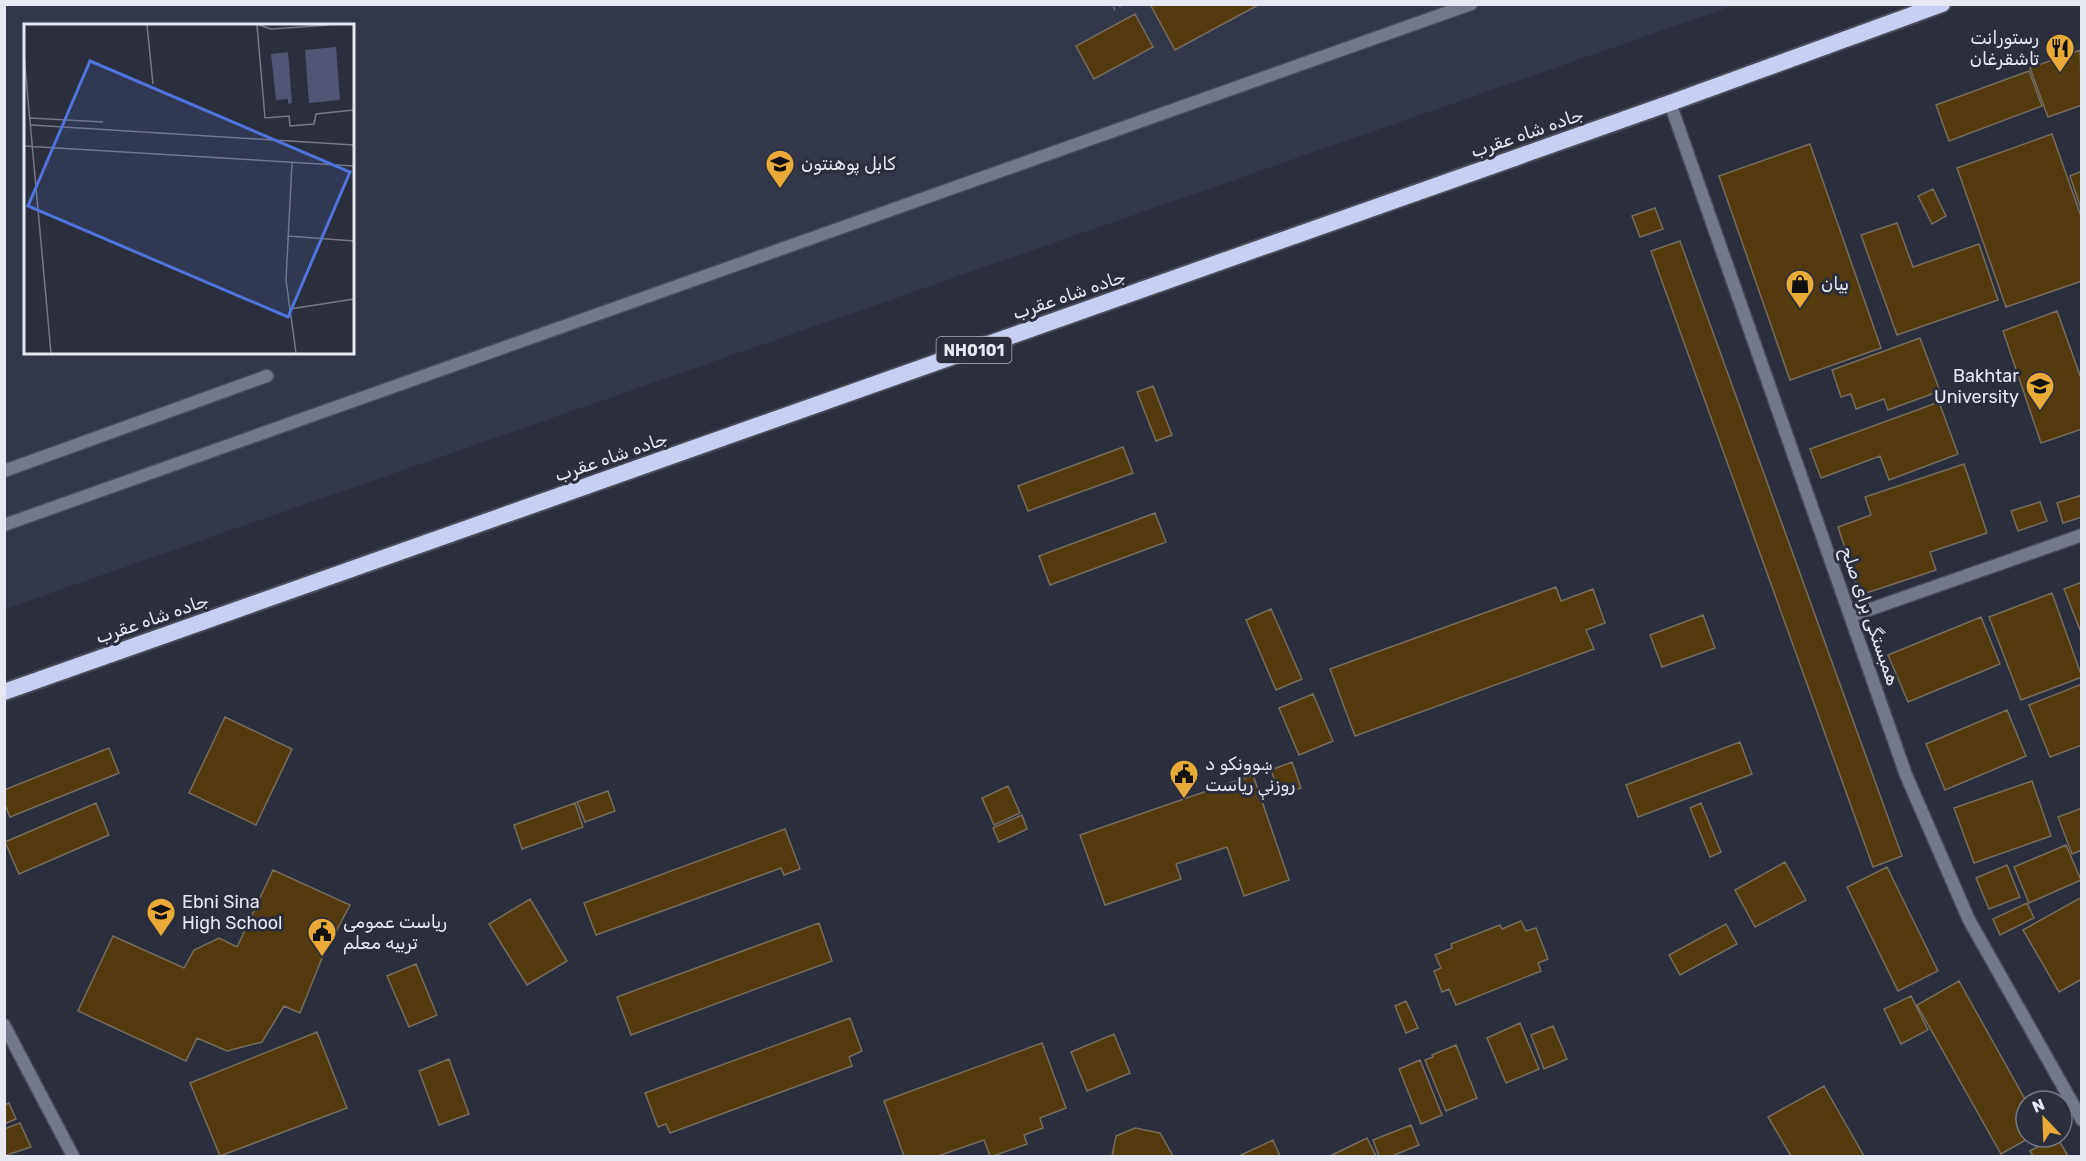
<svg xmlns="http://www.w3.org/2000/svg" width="2086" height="1161" viewBox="0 0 2086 1161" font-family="Rubik,'Noto Naskh Arabic',sans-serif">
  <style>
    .built { fill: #33374a; fill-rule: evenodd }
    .building { fill: #543b0e; stroke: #766d5f; stroke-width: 1.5 }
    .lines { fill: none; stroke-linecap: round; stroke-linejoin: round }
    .service-casing { stroke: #494c59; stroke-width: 15 }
    .minor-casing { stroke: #494c59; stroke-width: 15 }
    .tertiary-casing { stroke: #494c59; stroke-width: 15 }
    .trunk-casing { stroke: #494c59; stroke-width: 20 }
    .path { stroke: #6c6f7b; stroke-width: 4; stroke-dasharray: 1.5 4.5; stroke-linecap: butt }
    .service { stroke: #73788b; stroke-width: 12 }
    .minor { stroke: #73788b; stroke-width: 12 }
    .tertiary { stroke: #73788b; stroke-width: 12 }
    .trunk { stroke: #c7cff2; stroke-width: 16 }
    .labels { text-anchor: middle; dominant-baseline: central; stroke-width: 6; stroke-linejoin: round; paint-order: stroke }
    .shield { fill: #2b2e3c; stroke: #aeb0bb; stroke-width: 1.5 }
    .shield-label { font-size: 16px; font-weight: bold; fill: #e6e8f1 }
    .poi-label { font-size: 18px; fill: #e6e8f1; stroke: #2b2e3c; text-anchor: start }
    .street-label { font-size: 18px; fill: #e6e8f1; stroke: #2b2e3c }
    .inset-road { fill: none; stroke: #767884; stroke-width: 1.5 }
    .view { fill: #4f74de; fill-opacity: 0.15; stroke: #4f74de; stroke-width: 3 }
    .inset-edge { fill: none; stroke: #e6e8f1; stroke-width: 3 }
  </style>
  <rect width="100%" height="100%" fill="#2b2e3c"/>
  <path class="built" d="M5,4L1735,5L5,609ZM26,26H352V352H26Z"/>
  <path class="building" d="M1154,4H1260L1175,50L1151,6Z
    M1135,14L1153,47L1094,79L1076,46Z
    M2080,50L2082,105L2048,117L2030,68Z
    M2029,71L2042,106L1949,141L1936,105Z
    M2052,134L2082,219V281L2006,307L1957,168Z
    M1810,144L1881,348L1790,380L1719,176Z
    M2082,171V209H2081L2070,176Z
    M1933,189L1946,216L1932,224L1918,196Z
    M1655,208L1663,229L1640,237L1632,216Z
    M1897,223L1913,267L1979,244L1998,300L1897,335L1861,235Z
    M1680,241L1902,856L1873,867L1651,251Z
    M2057,311L2082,381V429L2041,443L2003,331Z
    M1920,338L1940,391L1888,410L1884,399L1856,409L1851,394L1841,397L1832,370Z
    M1153,386L1172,435L1156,441L1137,392Z
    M1939,402L1958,454L1889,480L1880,456L1821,478L1810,449Z
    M1123,447L1133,473L1028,511L1018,486Z
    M1964,464L1987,533L1930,552L1936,570L1860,595L1838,527L1871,515L1865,497Z
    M2082,495V517L2063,523L2057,503Z
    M2040,502L2047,521L2018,531L2011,511Z
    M1155,513L1166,542L1050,585L1039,556Z
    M2082,582V635L2064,589Z
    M1556,587L1561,601L1593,589L1605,623L1586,630L1594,649L1355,736L1330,669Z
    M2052,593L2082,677L2021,700L1989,617Z
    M1271,609L1302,679L1276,690L1246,620Z
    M1703,615L1715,648L1662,667L1650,635Z
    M1981,617L2000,664L1908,702L1888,655Z
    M2082,684V745L2050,757L2029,705Z
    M1313,694L1333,741L1299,755L1279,708Z
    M2007,710L2026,756L1945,790L1926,744Z
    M225,717L292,749L256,825L189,793Z
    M1740,742L1752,774L1638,817L1626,785Z
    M109,748L119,773L10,817L4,802V790Z
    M1292,762L1301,788L1280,795L1271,770Z
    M1253,775L1289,880L1244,896L1227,847L1176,864L1181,879L1105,905L1080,835Z
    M2032,781L2051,836L1974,863L1954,808Z
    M1008,786L1020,813L994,825L982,798Z
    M608,791L615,811L585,822L577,802Z
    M96,803L109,835L19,874L5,842Z
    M575,803L583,827L522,849L514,825Z
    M1701,803L1721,852L1710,857L1690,808Z
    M2082,808V850L2072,854L2058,817Z
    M1022,815L1027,829L999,842L993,828Z
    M785,829L800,869L784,875L781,868L596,935L584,903Z
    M2066,845L2081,880L2029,903L2014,867Z
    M1785,862L1806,900L1755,927L1735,890Z
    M2007,865L2020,897L1989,909L1976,878Z
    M1887,867L1938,971L1898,991L1847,887Z
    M273,870L350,905L322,958L300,1013L284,1006L262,1042L227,1051L197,1038L186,1061L78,1011L113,936L184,968L194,950L219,938L237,947Z
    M2082,897V979L2059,992L2023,930Z
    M530,899L567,961L527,985L489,924Z
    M2027,903L2034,918L2000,935L1993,919Z
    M1521,921L1526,931L1536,928L1548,959L1538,963L1541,971L1456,1005L1449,989L1442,992L1434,971L1441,968L1435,955L1452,948L1451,944L1500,925L1502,929Z
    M819,923L832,961L631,1035L617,997Z
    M1726,924L1737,944L1680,975L1669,955Z
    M416,964L437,1015L409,1027L387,976Z
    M1959,981L2026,1101V1137H2031L2001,1154L1917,1005Z
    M1911,996L1928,1030L1901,1044L1884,1009Z
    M1406,1001L1418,1028L1406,1033L1395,1006Z
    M850,1018L862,1051L849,1057L852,1066L670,1133L666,1124L658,1127L645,1093Z
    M1520,1023L1539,1069L1506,1083L1487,1038Z
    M1553,1026L1567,1059L1544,1069L1531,1035Z
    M317,1032L347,1108L220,1156L190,1083Z
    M1114,1034L1130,1073L1087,1091L1071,1052Z
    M1042,1043L1066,1108L1040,1118L1043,1128L1024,1135L1027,1144L993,1156H990L984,1140L938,1156H904L884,1101Z
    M1456,1045L1477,1098L1446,1111L1425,1060L1433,1057L1432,1055Z
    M449,1059L469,1114L439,1125L419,1071Z
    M1420,1060L1442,1115L1421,1124L1399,1069Z
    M1824,1086L1864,1156H1791L1768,1117Z
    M9,1103L16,1119L4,1124V1105Z
    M20,1123L31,1147L4,1156V1129Z
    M1411,1125L1419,1145L1392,1156H1379L1373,1140Z
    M1135,1128L1160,1133L1173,1156H1112L1116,1136Z
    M2057,1137L2068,1156H2033L2030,1151Z
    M1367,1138L1376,1156H1330Z
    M1273,1140L1280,1156H1239Z"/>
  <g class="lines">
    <g class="service-casing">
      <path id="service" d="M4,471L267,376"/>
    </g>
    <g class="minor-casing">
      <path id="minor" d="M1670,103L1906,775L1969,920L2082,1120
        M4,525L1471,4
        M1851,616L2082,535"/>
    </g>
    <g class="tertiary-casing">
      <path id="tertiary" d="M4,1025L73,1156"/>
    </g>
    <g class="trunk-casing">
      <path id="trunk" d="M4,692L1670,103L1942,4"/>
    </g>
    <path class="path" d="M1111,4L1113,9L1122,4"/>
    <use href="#service" class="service"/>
    <use href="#minor" class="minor"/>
    <use href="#tertiary" class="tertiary"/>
    <use href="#trunk" class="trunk"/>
  </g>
  <defs>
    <g id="restaurant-pin" transform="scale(1.5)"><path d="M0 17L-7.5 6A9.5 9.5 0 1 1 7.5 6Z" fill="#e9aa38" stroke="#2b2e3c"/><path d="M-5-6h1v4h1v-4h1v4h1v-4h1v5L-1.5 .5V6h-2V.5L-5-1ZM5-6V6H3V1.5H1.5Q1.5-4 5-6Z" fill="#111"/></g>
    <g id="university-pin" transform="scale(1.5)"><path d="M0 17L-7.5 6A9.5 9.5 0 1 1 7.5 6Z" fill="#e9aa38" stroke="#2b2e3c"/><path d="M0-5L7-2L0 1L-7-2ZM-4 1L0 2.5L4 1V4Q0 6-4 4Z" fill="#111"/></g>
    <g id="shop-pin" transform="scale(1.5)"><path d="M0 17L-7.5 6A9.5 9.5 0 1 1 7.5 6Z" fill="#e9aa38" stroke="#2b2e3c"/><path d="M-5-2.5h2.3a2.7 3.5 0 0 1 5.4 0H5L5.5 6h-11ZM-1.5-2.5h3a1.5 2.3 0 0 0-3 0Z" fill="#111"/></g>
    <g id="civic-pin" transform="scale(1.5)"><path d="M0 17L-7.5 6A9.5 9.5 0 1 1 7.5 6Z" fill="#e9aa38" stroke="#2b2e3c"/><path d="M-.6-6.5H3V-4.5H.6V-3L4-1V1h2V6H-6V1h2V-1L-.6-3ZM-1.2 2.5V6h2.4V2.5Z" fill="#111"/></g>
    <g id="school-pin" transform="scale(1.5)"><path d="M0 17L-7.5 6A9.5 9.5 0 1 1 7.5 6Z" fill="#e9aa38" stroke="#2b2e3c"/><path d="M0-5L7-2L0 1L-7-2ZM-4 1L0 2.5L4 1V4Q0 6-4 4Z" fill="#111"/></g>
  </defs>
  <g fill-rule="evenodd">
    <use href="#restaurant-pin" x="2060" y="48"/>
    <use href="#university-pin" x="780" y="164"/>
    <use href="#shop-pin" x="1800" y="284"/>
    <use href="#university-pin" x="2040" y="386"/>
    <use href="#civic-pin" x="1184" y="774"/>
    <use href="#school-pin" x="161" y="912"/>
    <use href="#civic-pin" x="322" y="932"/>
  </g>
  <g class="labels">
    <rect class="shield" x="936.5" y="337" width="75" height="26" rx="4.5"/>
    <g class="shield-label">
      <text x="974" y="350">NH0101</text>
    </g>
    <g class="poi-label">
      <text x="2039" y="38" text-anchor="end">رستورانت<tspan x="2039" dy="21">تاشقرغان</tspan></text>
      <text x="801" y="164">کابل پوهنتون</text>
      <text x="1821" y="284">بیان</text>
      <text x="2019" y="376" text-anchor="end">Bakhtar<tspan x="2019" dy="21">University</tspan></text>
      <text x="1205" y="764">ښوونکو د<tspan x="1205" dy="21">روزنې رياست</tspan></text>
      <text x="182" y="902">Ebni Sina<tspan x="182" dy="21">High School</tspan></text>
      <text x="343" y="922">ریاست عمومی<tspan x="343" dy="21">تربیه معلم</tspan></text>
    </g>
    <g class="street-label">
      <text transform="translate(1527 133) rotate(-19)">جاده شاه عقرب</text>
      <text transform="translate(1069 295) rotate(-19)">جاده شاه عقرب</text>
      <text transform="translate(611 457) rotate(-19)">جاده شاه عقرب</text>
      <text transform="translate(1870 616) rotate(71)">همبستگی برای صلح</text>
      <text transform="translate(152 619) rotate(-19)">جاده شاه عقرب</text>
    </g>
  </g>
  <g transform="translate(24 24)">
    <rect width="330" height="330" fill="#2b2e3c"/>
    <path d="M312,23L316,76L285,79L281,26ZM264,28L268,79L264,80V75L252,76L247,30Z" fill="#505674"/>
    <path class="inset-road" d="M123,1L129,60M233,1L241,94L265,92L266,102L290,100L292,90L330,86M235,1L247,5L305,1M0,31L27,329M6,94L79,98M7,101L330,121M0,122L330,142M268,139L262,256L272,329M264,212L330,217M266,285L330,275"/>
    <path class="view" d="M66,37L326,148L264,293L4,182Z"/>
    <rect width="330" height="330" class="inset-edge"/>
  </g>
  <rect width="2086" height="1161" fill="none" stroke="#e6e8f1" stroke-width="12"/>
  <g transform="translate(2044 1119) rotate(337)"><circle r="28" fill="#2b2e3c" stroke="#767884" stroke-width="1.5"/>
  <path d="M0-4.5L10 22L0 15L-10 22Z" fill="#e9aa38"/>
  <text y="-9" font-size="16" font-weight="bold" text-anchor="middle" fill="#e6e8f1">N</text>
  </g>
</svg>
